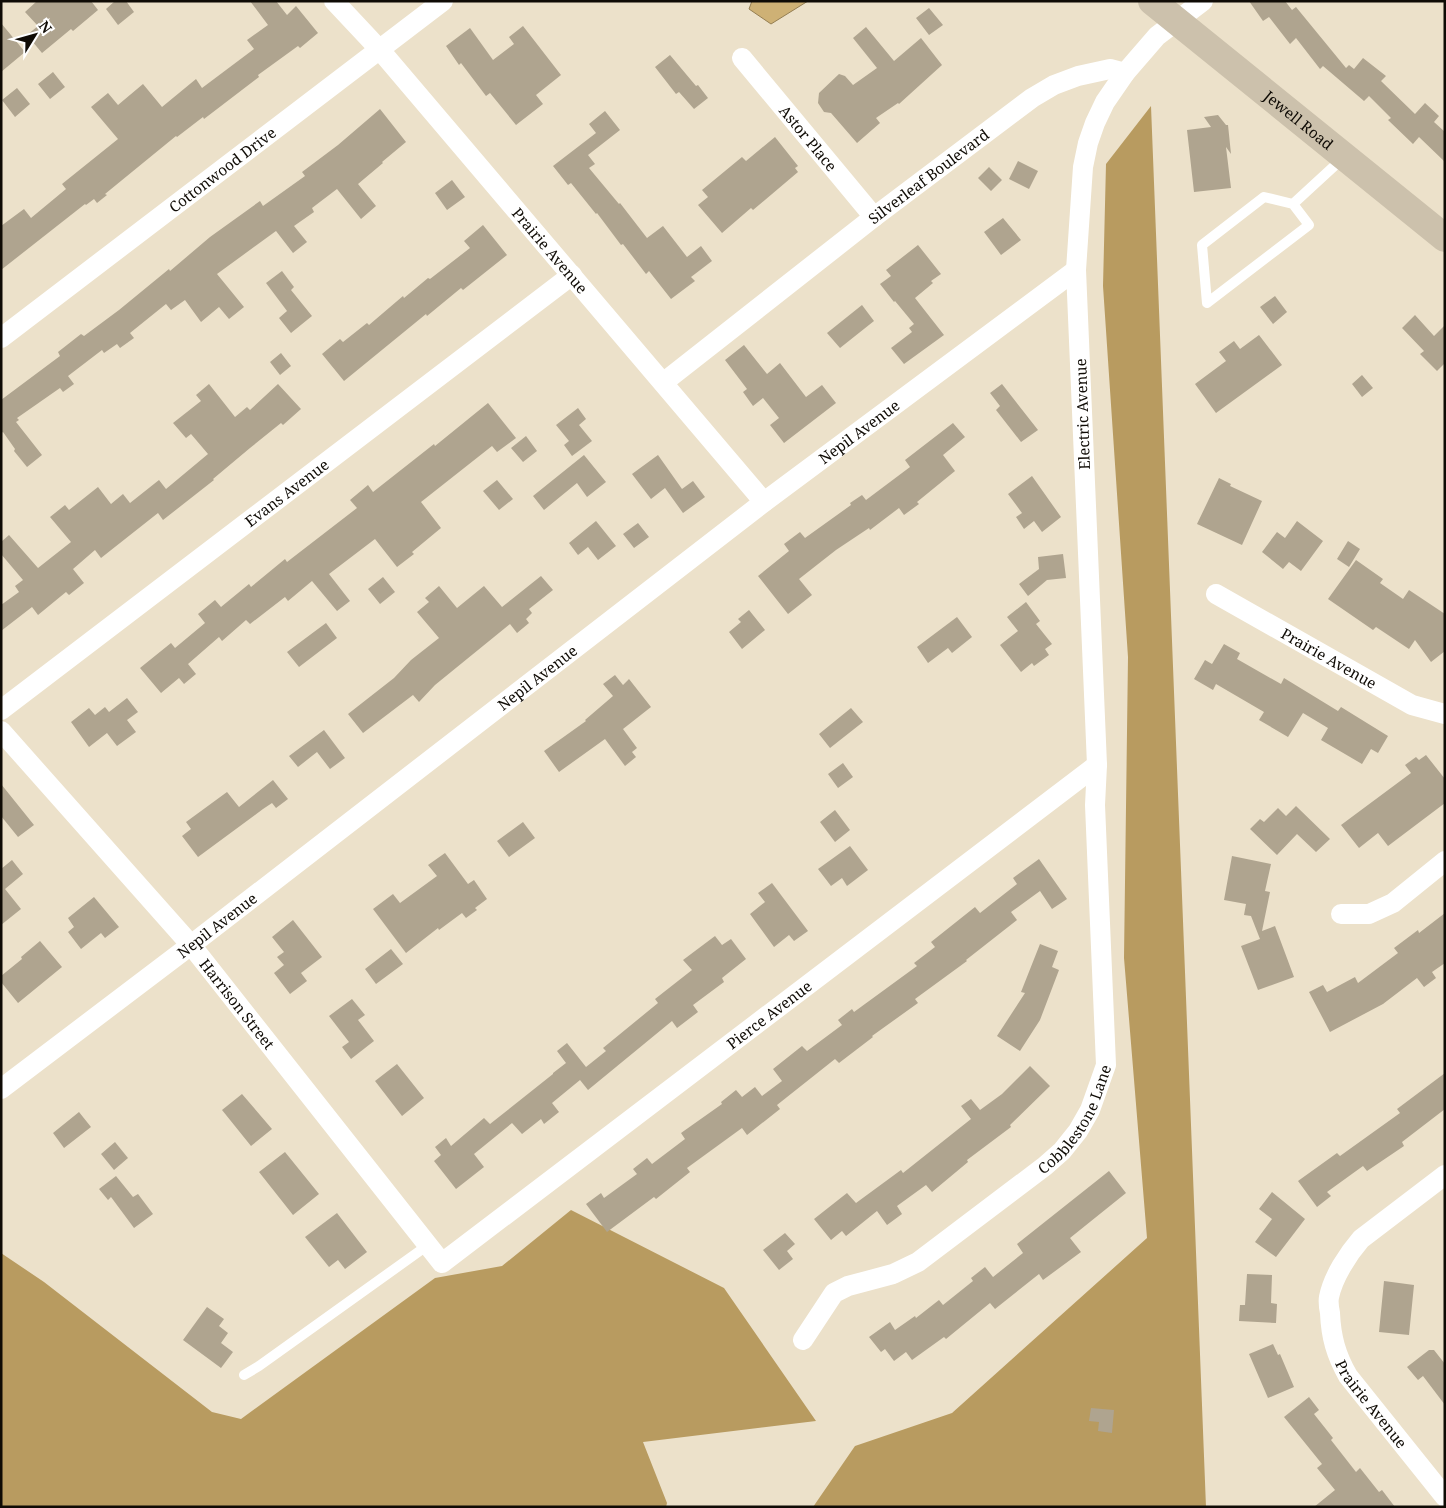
<svg xmlns="http://www.w3.org/2000/svg" width="1446" height="1508" viewBox="0 0 1446 1508" font-family="'Noto Serif',serif">
  <style>
    .forest { fill: #b89b60 }
    .water { fill: #ceb175; stroke: #957f53 }
    .building { fill: #afa48f }
    .lines { fill: none; stroke-linecap: round; stroke-linejoin: round }
    .lane { stroke: #fff; stroke-width: 10 }
    .street { stroke: #fff; stroke-width: 20 }
    .secondary { stroke: #ccc1ac; stroke-width: 28 }
    .labels { text-anchor: middle; dominant-baseline: central; stroke-width: 5; stroke-linejoin: round; paint-order: stroke }
    .street-label { font-size: 15px; fill: #0f0b05; stroke: #fff }
  </style>
  <rect width="100%" height="100%" fill="#ece1ca"/>
  <path class="forest" d="M1151,106L1206,1507H813L855,1446L952,1413L1147,1238L1124,958L1128,657L1103,286L1106,164Z
    M571,1210L724,1288L816,1421L643,1442L667,1503L666,1507H1V1253L44,1282L212,1412L241,1419L435,1278L502,1266Z"/>
  <path class="water" d="M752,1H808L771,24L749,9Z"/>
  <path class="building" d="M37,1H91L98,10L73,31L71,29L42,53L27,35L38,26L25,12Z
    M115,1H126L134,12L118,25L106,9Z
    M250,1H276L287,15L296,6L318,33L300,48L298,46L258,75L259,77L204,119L203,117L177,137L176,136L105,194L107,195L97,203L94,199L86,205L85,204L1,270V226L24,209L31,218L66,189L62,184L118,139L91,107L108,93L118,105L143,84L162,107L196,79L202,88L254,49L247,40L268,25Z
    M1249,1H1285L1292,10L1296,7L1346,68L1349,65L1354,69L1363,58L1386,76L1381,81L1415,114L1425,103L1439,116L1434,122L1445,132V162L1419,137L1413,144L1388,120L1391,118L1369,96L1364,101L1323,66L1320,69L1296,38L1290,44L1269,17L1263,21Z
    M929,8L943,25L929,35L916,18Z
    M1,23L25,52L1,72Z
    M523,26L561,75L536,95L543,104L516,125L490,93L486,96L461,63L459,65L446,46L470,28L493,60L514,44L509,37Z
    M866,27L894,61L921,38L942,65L899,104L898,103L876,118L880,123L857,143L831,113L824,112L818,103L819,93L839,74L845,76L853,85L877,68L853,38Z
    M670,55L696,86L698,85L708,98L694,109L679,92L676,94L655,67Z
    M53,72L65,87L50,99L38,84Z
    M17,88L30,104L15,117L2,100Z
    M380,109L406,142L382,162L383,163L358,184L376,206L361,219L337,189L312,208L314,212L294,226L307,242L293,253L276,231L217,274L244,307L229,319L219,307L201,322L185,300L171,310L166,304L130,333L134,338L120,348L117,344L104,353L102,350L68,376L74,384L63,392L60,388L17,418L19,420L16,422L42,455L27,467L14,451L15,449L3,432L1,433V400L60,356L58,352L81,334L84,336L119,310L169,269L170,271L210,237L260,201L263,206L305,176L302,172L338,145Z
    M605,111L620,130L588,155L595,164L589,168L619,204L620,203L647,238L663,226L687,257L701,246L712,261L691,277L695,281L671,299L649,271L646,274L623,244L621,245L597,213L596,214L571,183L568,185L553,166L596,133L589,124Z
    M1218,115L1226,125H1228L1231,154L1226,147L1231,188L1194,192L1187,130L1211,127L1204,117Z
    M775,137L798,166L795,168L798,172L753,210L751,208L722,233L698,205L708,197L702,190L742,157L746,161Z
    M1018,161L1038,171L1029,189L1009,179Z
    M989,167L1002,180L991,191L978,178Z
    M452,180L465,197L447,210L435,193Z
    M1003,218L1021,240L1001,255L984,232Z
    M483,225L507,255L463,290L461,288L427,316L426,314L344,381L322,354L340,339L343,342L367,323L369,325L403,296L404,298L428,278L430,279L470,248L464,241Z
    M918,245L941,274L931,281L933,283L915,298L944,335L904,364L891,348L912,332L909,328L914,324L895,301L894,302L880,284L891,276L886,270Z
    M282,271L294,287L291,290L312,316L291,333L279,318L287,311L266,283Z
    M1275,296L1287,312L1273,324L1260,307Z
    M862,305L874,321L840,348L827,333Z
    M1415,315L1434,336L1445,325V363L1437,371L1420,354L1424,351L1402,328Z
    M1259,335L1282,365L1216,413L1195,384L1226,361L1219,352L1234,341L1240,349Z
    M744,345L767,374L780,363L806,397L822,385L836,403L784,443L770,425L779,418L763,398L753,406L743,392L747,389L725,360Z
    M281,353L291,366L280,375L270,362Z
    M1362,375L1373,388L1362,397L1352,384Z
    M209,384L235,417L247,407L250,410L278,384L301,409L283,425L281,423L250,448L213,479L214,480L163,520L158,513L101,558L95,550L73,569L84,583L69,595L66,592L38,615L32,607L1,631V605L19,592L15,586L23,580L1,554V542L9,535L38,568L71,542L50,517L65,505L69,510L98,487L111,504L123,494L130,503L159,480L166,489L208,454L191,434L186,438L173,423L201,401L196,395Z
    M1002,384L1038,430L1021,442L996,410L1000,406L990,393Z
    M488,403L516,438L497,452L492,446L421,502L441,528L412,552L414,554L397,567L375,539L329,574L350,601L337,611L312,581L288,601L285,597L250,624L246,620L222,641L219,637L188,664L196,674L184,684L179,678L161,693L140,668L171,643L175,648L205,623L198,614L215,600L221,607L249,584L251,587L285,559L287,562L357,508L350,500L368,485L373,492L434,444L435,446Z
    M578,408L586,419L579,425L592,441L572,456L564,445L569,441L556,425Z
    M953,423L965,437L943,455L955,471L917,502L919,504L904,515L899,508L870,530L869,528L836,550L799,579L812,595L788,614L758,576L789,551L784,544L800,532L805,538L851,505L850,503L862,495L866,500L910,467L905,460Z
    M526,436L537,451L523,462L511,448Z
    M584,455L606,482L587,497L577,483L544,510L533,496Z
    M658,455L682,489L693,481L705,497L683,513L665,488L651,499L632,474Z
    M1032,476L1061,517L1042,532L1034,521L1024,529L1016,517L1022,513L1008,494Z
    M1219,478L1231,484L1230,486L1262,501L1242,545L1197,524Z
    M497,480L513,499L499,510L483,491Z
    M596,521L616,546L598,560L588,547L578,555L569,543Z
    M1297,521L1323,541L1301,571L1289,562L1283,569L1262,552L1277,532L1285,538Z
    M638,523L649,537L634,548L623,534Z
    M1348,541L1360,549L1349,567L1337,559Z
    M1063,554L1066,578L1047,580L1028,596L1019,584L1039,569L1038,557Z
    M1356,560L1383,579L1380,583L1403,599L1409,590L1445,614V651L1431,662L1415,640L1409,649L1376,627L1373,630L1328,599Z
    M541,576L553,590L529,609L532,613L526,619L529,623L517,633L510,624L435,685L419,702L413,695L363,733L348,714L394,678L411,660L439,638L417,612L429,602L425,598L439,586L457,608L484,586L502,607Z
    M383,577L395,592L380,604L368,589Z
    M1026,602L1040,621L1036,624L1052,644L1045,649L1049,655L1034,666L1032,663L1021,672L1000,645L1018,631L1007,617Z
    M749,610L765,630L742,649L729,632L741,622L738,619Z
    M957,617L972,637L952,653L948,648L928,663L917,647Z
    M326,623L337,638L299,667L287,652Z
    M1224,644L1240,653L1237,659L1281,684L1284,678L1338,711L1341,707L1388,736L1378,753L1371,749L1362,764L1321,740L1328,728L1303,713L1288,737L1259,720L1264,712L1216,684L1213,690L1194,679L1205,660L1212,664Z
    M615,675L623,685L629,679L651,707L623,729L637,748L632,752L636,757L625,766L605,739L559,772L544,751L586,721L585,720L613,696L603,684Z
    M127,698L138,712L127,720L136,732L117,746L107,733L89,747L71,722L89,708L95,715L105,707L109,712Z
    M851,708L863,722L830,748L819,734Z
    M324,730L345,758L330,769L317,752L298,767L289,756Z
    M1426,755L1445,779V803L1388,846L1378,833L1359,848L1341,825L1411,773L1405,765L1416,757L1419,760Z
    M843,763L853,777L838,788L828,774Z
    M273,780L288,799L276,808L272,803L263,809L198,857L182,836L191,829L186,822L227,792L239,807Z
    M1,784L34,825L18,837L1,816Z
    M1296,806L1330,839L1316,852L1297,834L1277,855L1250,829L1260,819L1264,822L1278,808L1286,816Z
    M835,810L850,830L835,842L820,822Z
    M523,822L535,838L509,857L497,841Z
    M850,846L868,870L847,886L842,878L831,886L818,869Z
    M445,853L468,884L474,880L487,899L475,908L477,910L466,918L462,913L439,930L438,928L406,953L373,909L393,894L400,903L437,876L428,865Z
    M1232,856L1271,864L1265,891L1270,892L1262,931L1275,926L1294,977L1258,990L1241,946L1260,939L1251,916L1244,915L1246,904L1224,900Z
    M1039,859L1067,899L1052,909L1040,891L1011,912L1017,920L966,960L967,961L915,999L918,1003L872,1036L873,1037L839,1063L835,1059L777,1105L780,1109L747,1135L742,1128L687,1168L690,1172L656,1199L654,1197L607,1232L586,1204L601,1193L604,1198L637,1174L633,1169L647,1158L652,1164L685,1139L681,1133L722,1104L721,1102L736,1090L742,1097L755,1087L762,1096L782,1081L773,1069L802,1046L807,1051L842,1025L838,1020L852,1009L854,1012L917,966L914,963L935,947L931,942L975,907L980,913L1017,884L1013,878Z
    M12,860L23,874L5,889L21,909L1,925V869Z
    M772,883L808,931L794,941L789,935L774,947L750,914L765,902L758,893Z
    M94,897L119,927L105,938L101,933L81,949L68,932L74,927L68,918Z
    M1445,913V963L1432,972L1436,978L1424,987L1417,978L1383,1004L1330,1032L1309,992L1323,985L1327,992L1355,977L1358,983L1398,953L1394,948L1418,930L1419,933Z
    M293,920L322,957L301,973L307,981L290,994L274,973L284,965L277,957L284,952L272,937Z
    M715,936L722,945L731,939L746,959L722,978L724,982L693,1005L698,1012L677,1028L672,1021L588,1090L580,1080L552,1103L559,1112L544,1124L541,1119L522,1134L512,1123L474,1154L484,1167L456,1189L434,1161L441,1155L435,1147L446,1138L451,1146L484,1118L490,1124L553,1074V1073L566,1063L557,1051L567,1043L586,1067L606,1051L603,1048L658,1003L655,999L692,970L683,960Z
    M40,941L62,967L18,1003L1,982V976L22,959L21,957Z
    M1040,944L1058,951L1052,967L1059,970L1040,1020L1020,1051L997,1036L1025,993L1021,992Z
    M391,949L403,964L376,984L365,969Z
    M352,999L365,1015L358,1020L374,1041L351,1059L342,1047L349,1042L329,1016Z
    M397,1064L424,1098L402,1116L375,1081Z
    M1030,1066L1050,1086L1010,1125L1011,1127L967,1160L968,1162L932,1192L926,1185L897,1206L902,1214L887,1225L877,1211L846,1236L842,1231L831,1240L814,1219L847,1193L856,1203L901,1170L903,1173L971,1119L961,1106L971,1099L980,1110L1002,1094Z
    M1445,1073V1109L1402,1142L1404,1146L1367,1171L1363,1166L1327,1192L1331,1196L1317,1207L1298,1181L1337,1153L1340,1156L1400,1113L1397,1109Z
    M242,1094L272,1129L251,1146L222,1110Z
    M79,1112L91,1127L64,1148L53,1133Z
    M115,1142L128,1158L114,1170L101,1154Z
    M285,1152L319,1194L293,1215L259,1172Z
    M1109,1171L1126,1193L1070,1238L1081,1252L1043,1280L1039,1274L995,1309L990,1303L946,1339L944,1337L912,1360L906,1352L894,1361L885,1349L881,1352L869,1337L890,1322L895,1330L915,1316L916,1318L939,1300L943,1305L973,1281L971,1278L985,1267L993,1277L1023,1253L1017,1244Z
    M116,1176L133,1197L138,1194L153,1214L134,1228L111,1197L108,1200L99,1189Z
    M1272,1192L1305,1219L1276,1257L1255,1242L1272,1219L1259,1209Z
    M337,1213L367,1252L345,1269L338,1260L329,1267L305,1237Z
    M785,1233L795,1244L787,1251L793,1259L779,1270L763,1250Z
    M1247,1274L1272,1275L1271,1303L1277,1304L1276,1323L1239,1321L1240,1305H1245Z
    M1384,1281L1414,1285L1409,1335L1379,1332Z
    M207,1307L224,1319L219,1326L228,1333L221,1343L233,1352L221,1368L183,1340Z
    M1273,1344L1278,1355L1280,1354L1294,1387L1268,1398L1249,1354Z
    M1429,1350H1434L1445,1364V1405L1423,1376L1418,1380L1407,1367Z
    M1309,1397L1319,1410L1314,1414L1333,1438L1331,1440L1356,1472L1360,1468L1379,1492L1382,1490L1395,1507H1314L1335,1490L1317,1468L1322,1464L1284,1417Z
    M1091,1408L1114,1410L1112,1433L1098,1431L1099,1422L1089,1421Z"/>
  <g class="lines">
    <path class="lane" d="M1293,204L1264,197L1202,245L1207,303L1309,225L1293,204L1343,158
      M244,1375L259,1366L428,1245"/>
    <g class="street">
      <path id="s1" d="M334,1L380,50L764,502"/>
      <path id="s2" d="M742,58L874,217"/>
      <path id="s3" d="M1,338L443,1"/>
      <path id="s4" d="M664,382L874,217L1032,98L1054,85L1078,76L1110,69L1125,73"/>
      <path id="s5" d="M1216,594L1412,705L1445,714"/>
      <path id="s6" d="M1,710L572,275"/>
      <path id="s7" d="M1,731L191,945L442,1263L1097,765"/>
      <path d="M1341,914H1369L1393,903L1445,861"/>
      <path id="s8" d="M1,1089L191,945L764,502L1076,270"/>
      <path id="s9" d="M1445,1175L1361,1239C1348,1254 1333,1277 1329,1297C1328,1302 1329,1308 1330,1313C1331,1337 1336,1355 1348,1376L1445,1497"/>
      <path id="s10" d="M803,1340L834,1293L848,1286L893,1274L918,1262L1045,1166L1062,1151L1078,1131L1090,1110L1106,1065L1095,805L1097,765L1076,270L1083,167L1088,143L1095,123L1105,102L1125,73L1157,36L1203,1"/>
    </g>
    <path class="secondary" id="s11" d="M1152,1L1445,238"/>
  </g>
  <g class="labels">
    <g class="street-label">
      <text stroke="none"><textPath href="#s11" startOffset="189">Jewell Road</textPath></text>
      <text stroke="none"><textPath href="#s2" startOffset="104">Astor Place</textPath></text>
      <text stroke="none"><textPath href="#s3" startOffset="278">Cottonwood Drive</textPath></text>
      <text stroke="none"><textPath href="#s4" startOffset="335">Silverleaf Boulevard</textPath></text>
      <text stroke="none"><textPath href="#s1" startOffset="330">Prairie Avenue</textPath></text>
      <text transform="translate(1082 414) rotate(-92)">Electric Avenue</text>
      <text stroke="none"><textPath href="#s8" startOffset="1081">Nepil Avenue</textPath></text>
      <text stroke="none"><textPath href="#s6" startOffset="359">Evans Avenue</textPath></text>
      <text stroke="none"><textPath href="#s5" startOffset="130">Prairie Avenue</textPath></text>
      <text stroke="none"><textPath href="#s8" startOffset="676">Nepil Avenue</textPath></text>
      <text stroke="none"><textPath href="#s8" startOffset="271">Nepil Avenue</textPath></text>
      <text stroke="none"><textPath href="#s7" startOffset="361">Harrison Street</textPath></text>
      <text stroke="none"><textPath href="#s7" startOffset="1102">Pierce Avenue</textPath></text>
      <text stroke="none"><textPath href="#s10" startOffset="362">Cobblestone Lane</textPath></text>
      <text stroke="none"><textPath href="#s9" startOffset="291">Prairie Avenue</textPath></text>
    </g>
  </g>
  <rect width="1446" height="1508" fill="none" stroke="#0f0b05" stroke-width="5"/>
  <g transform="translate(35 35) rotate(53)" stroke="#ffffff" stroke-width="4" paint-order="stroke">
  <path d="M0-4L9 19L0 12L-9 19Z" fill="#0f0b05"/>
  <text y="-8" font-size="14" font-weight="bold" text-anchor="middle" fill="#0f0b05">N</text>
  </g>
</svg>
